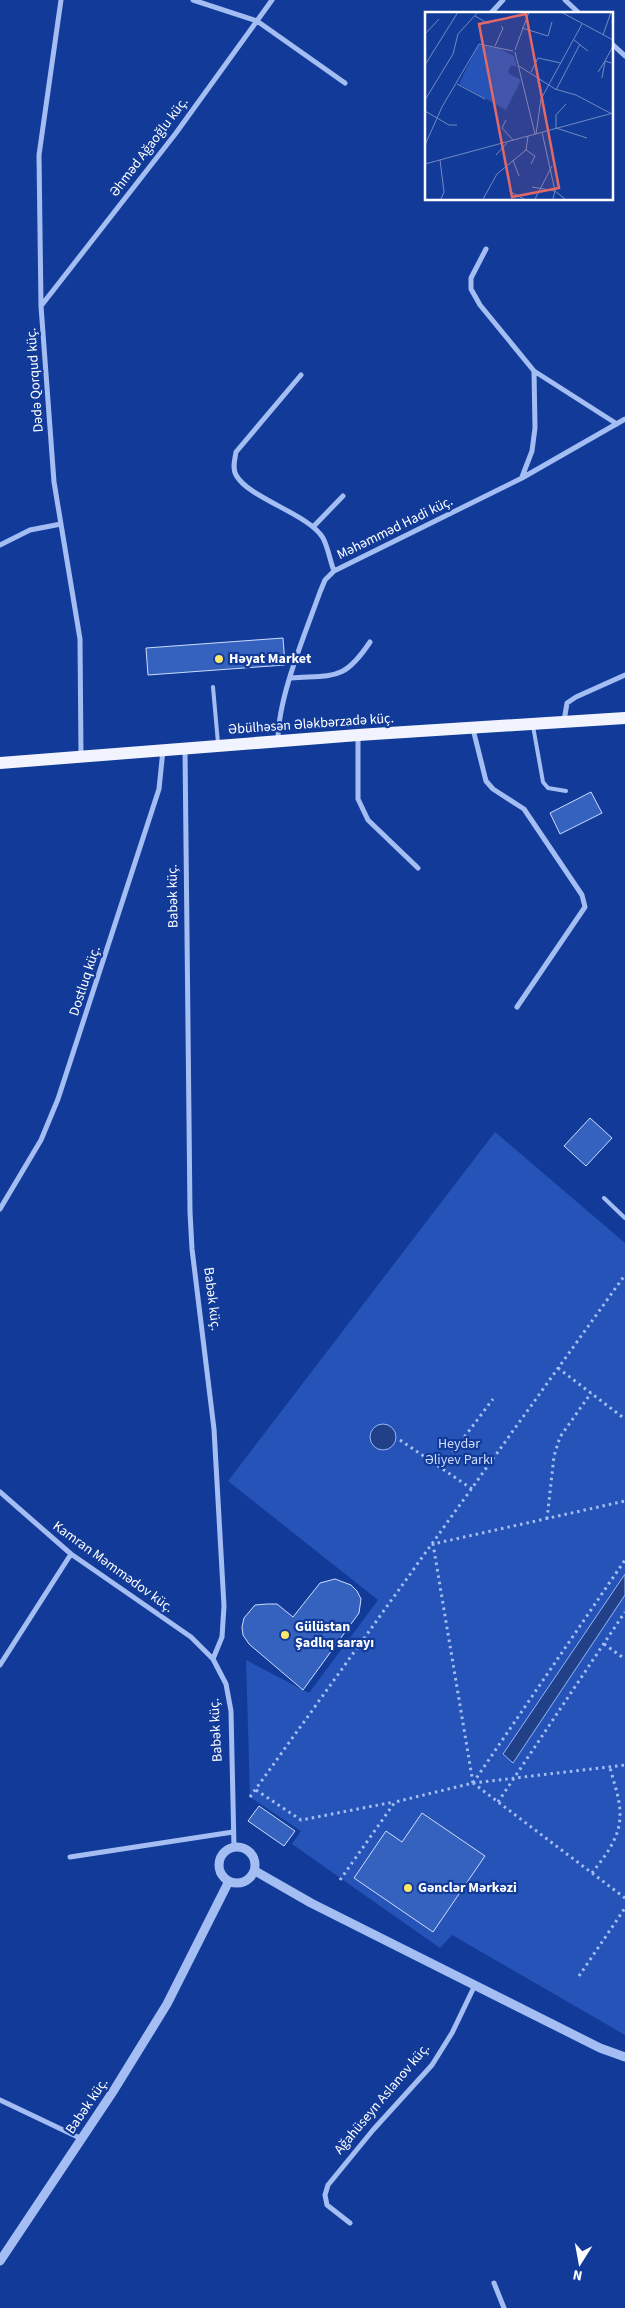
<svg xmlns="http://www.w3.org/2000/svg" width="625" height="2308" viewBox="0 0 625 2308" font-family="'Source Sans 3',sans-serif">
  <style>
    .green { fill: #2553b7 }
    .water { fill: #224088; stroke: #96b6f7 }
    .building { fill: #3662bf; stroke: #cddcfd }
    .lines { fill: none; stroke-linecap: round; stroke-linejoin: round }
    .path { stroke: #a4bef3; stroke-width: 3; stroke-dasharray: 2.5 4; stroke-linecap: butt }
    .service { stroke: #a4bef3; stroke-width: 4 }
    .minor { stroke: #a4bef3; stroke-width: 5 }
    .tertiary { stroke: #a4bef3; stroke-width: 9 }
    .primary { stroke: #f1f4ff; stroke-width: 12 }
    .poi-dot { fill: #ffe767; stroke: #123b99; stroke-width: 2 }
    .labels { text-anchor: middle; dominant-baseline: central; stroke-width: 4.5; stroke-linejoin: round; paint-order: stroke }
    .street-label { font-size: 14px; fill: #fff; stroke: #123b99 }
    .poi-label { font-size: 14px; font-weight: bold; fill: #fff; stroke: #123b99; text-anchor: start }
    .park-label { font-size: 14px; fill: #cddcfd; stroke: #123b99 }
    .inset-road { fill: none; stroke: #7189c2; stroke-width: 1 }
    .view { fill: #e26868; fill-opacity: 0.15; stroke: #e26868; stroke-width: 2.5 }
    .inset-edge { fill: none; stroke: #fff; stroke-width: 2.5 }
  </style>
  <rect width="100%" height="100%" fill="#123b99"/>
  <path class="green" d="M495,1132L625,1243V2035L452,1935L440,1948L292,1844L301,1831L250,1797L246,1660L309,1693L378,1600L228,1481Z"/>
  <path class="water" d="M370 1437a13 13 0 1 1 26 0a13 13 0 1 1-26 0Z
    M625,1574V1595L513,1763L503,1754Z"/>
  <path class="building" d="M283,638L285,665L148,675L146,648Z
    M591,792L602,813L560,834L550,813Z
    M590,1118L612,1138L586,1166L564,1146Z
    M335,1579L351,1585L357,1591L361,1599L359,1613L303,1690L249,1644L243,1635L242,1627L244,1618L255,1605L267,1604H277L293,1617L320,1583Z
    M259,1806L295,1831L284,1846L248,1821Z
    M422,1813L485,1856L433,1932L354,1878L386,1831L402,1842Z"/>
  <g class="lines">
    <path class="path" d="M558,1368L625,1419
      M400,1440L472,1489
      M441,1468L493,1399
      M547,1519L554,1456L560,1437L591,1393
      M604,1644L625,1659
      M473,1783L433,1544L625,1501
      M473,1783L625,1560
      M473,1783L625,1765
      M256,1790L301,1820L394,1802
      M250,1797L625,1275
      M498,1802L625,1612
      M592,1873C605,1856 621,1837 620,1813C620,1798 613,1781 610,1767
      M340,1880L395,1802L473,1783L625,1898
      M579,1976L625,1908"/>
    <path class="service" d="M213,687L218,743
      M533,726L543,782L548,788L566,791
      M604,1198L625,1218"/>
    <path class="minor" d="M61,0L39,155L41,306L54,482L80,639L81,755
      M193,0L257,21L345,83
      M565,0L580,14
      M490,14L503,0
      M611,43L625,56
      M486,249L471,278V289L480,305L534,371L535,428L532,451L522,477
      M41,306L176,133L272,0
      M534,371L617,424
      M301,375L236,452C235,459 232,468 236,475C248,498 309,514 323,538C328,547 330,561 334,571
      M313,527L343,496
      M0,545L30,530L61,524
      M291,678C335,675 344,681 370,642
      M564,721L567,703L576,697L625,675
      M473,729L486,781L493,789L524,809L582,895L585,907L517,1007
      M358,736V799L368,820L418,868
      M278,740C278,697 305,634 320,592L325,580L334,571L522,478L625,419
      M185,749L190,1212L192,1249L214,1429L224,1606L222,1637L213,1659
      M0,1209L41,1140L58,1099L159,789L163,750
      M0,1492L71,1554L191,1637L213,1659L226,1684L231,1711L234,1847
      M0,1665L71,1554
      M70,1857L233,1832
      M0,2100L82,2139
      M350,2223L327,2205L325,2195L328,2185L373,2130L432,2065L452,2033L475,1985
      M494,2283L504,2308"/>
    <path class="tertiary" d="M219 1865a18 18 0 1 1 36 0a18 18 0 1 1-36 0Z
      M255,1871L311,1903L600,2048L625,2057
      M0,2261L114,2090L167,2004L229,1881"/>
    <path class="primary" d="M0,763L358,735L625,718"/>
  </g>
  <g class="poi-dot">
    <circle cx="219" cy="659" r="5"/>
    <circle cx="285" cy="1635" r="5"/>
    <circle cx="408" cy="1888" r="5"/>
  </g>
  <g class="labels">
    <g class="street-label">
      <text transform="translate(149 147) rotate(-53)">Əhməd Ağaoğlu küç.</text>
      <text transform="translate(35 380) rotate(-94)">Dədə Qorqud küç.</text>
      <text transform="translate(395 528) rotate(-26)">Məhəmməd Hadi küç.</text>
      <text transform="translate(311 724) rotate(-4)">Əbülhəsən Ələkbərzadə küç.</text>
      <text transform="translate(173 896) rotate(-91)">Babək küç.</text>
      <text transform="translate(85 981) rotate(-72)">Dostluq küç.</text>
      <text transform="translate(212 1299) rotate(83)">Babək küç.</text>
      <text transform="translate(113 1567) rotate(36)">Kamran Məmmədov küç.</text>
      <text transform="translate(216 1730) rotate(-93)">Babək küç.</text>
      <text transform="translate(382 2099) rotate(-50)">Ağahüseyn Aslanov küç.</text>
      <text transform="translate(87 2106) rotate(-56)">Babək küç.</text>
    </g>
    <g class="poi-label">
      <text x="229" y="659">Həyat Market</text>
      <text x="295" y="1627">Gülüstan<tspan x="295" dy="16">Şadlıq sarayı</tspan></text>
      <text x="418" y="1888">Gənclər Mərkəzi</text>
    </g>
    <g class="park-label">
      <text x="459" y="1444">Heydər<tspan x="459" dy="16">Əliyev Parkı</tspan></text>
    </g>
  </g>
  <g transform="translate(425 12)">
    <rect width="188" height="188" fill="#123b99"/>
    <path d="M53,33L73,36L89,44L92,55L86,53L83,61L96,68L81,98L34,72Z" fill="#2553b7"/>
    <path class="inset-road" d="M136,0L188,28M50,4L64,12M97,16L123,24L127,10M0,22L14,7M178,23L186,0M149,28L163,39M70,34L78,16L76,14M90,38L104,0M90,40L110,122M0,53L33,0M94,54L130,77L151,83L187,102M106,60L113,46L136,51M173,60L180,49L186,51M177,66L180,49L188,34M32,72L60,87M131,78L155,32M0,88L28,42L33,22L53,0M141,92L131,103V116L162,126M0,99L24,113H32M81,108L77,116L88,128M117,120L130,179L140,187M111,122L116,87L157,12M0,133L17,95L54,32L88,39M101,138L110,144L106,152M71,143L82,131M15,148L19,180L16,187M88,148L94,164M0,152L188,101M107,175L130,179L128,187M84,179L99,187M58,187L72,162L101,138L103,124M110,187L127,154"/>
    <path class="view" d="M101,2L134,176L87,185L54,12Z"/>
    <rect width="188" height="188" class="inset-edge"/>
  </g>
  <g transform="translate(580 2263) rotate(191)" stroke="#123b99" stroke-width="4" paint-order="stroke">
  <path d="M0-4L9 19L0 12L-9 19Z" fill="#ffffff"/>
  <text y="-8" font-size="14" font-weight="bold" text-anchor="middle" fill="#ffffff">N</text>
  </g>
</svg>
